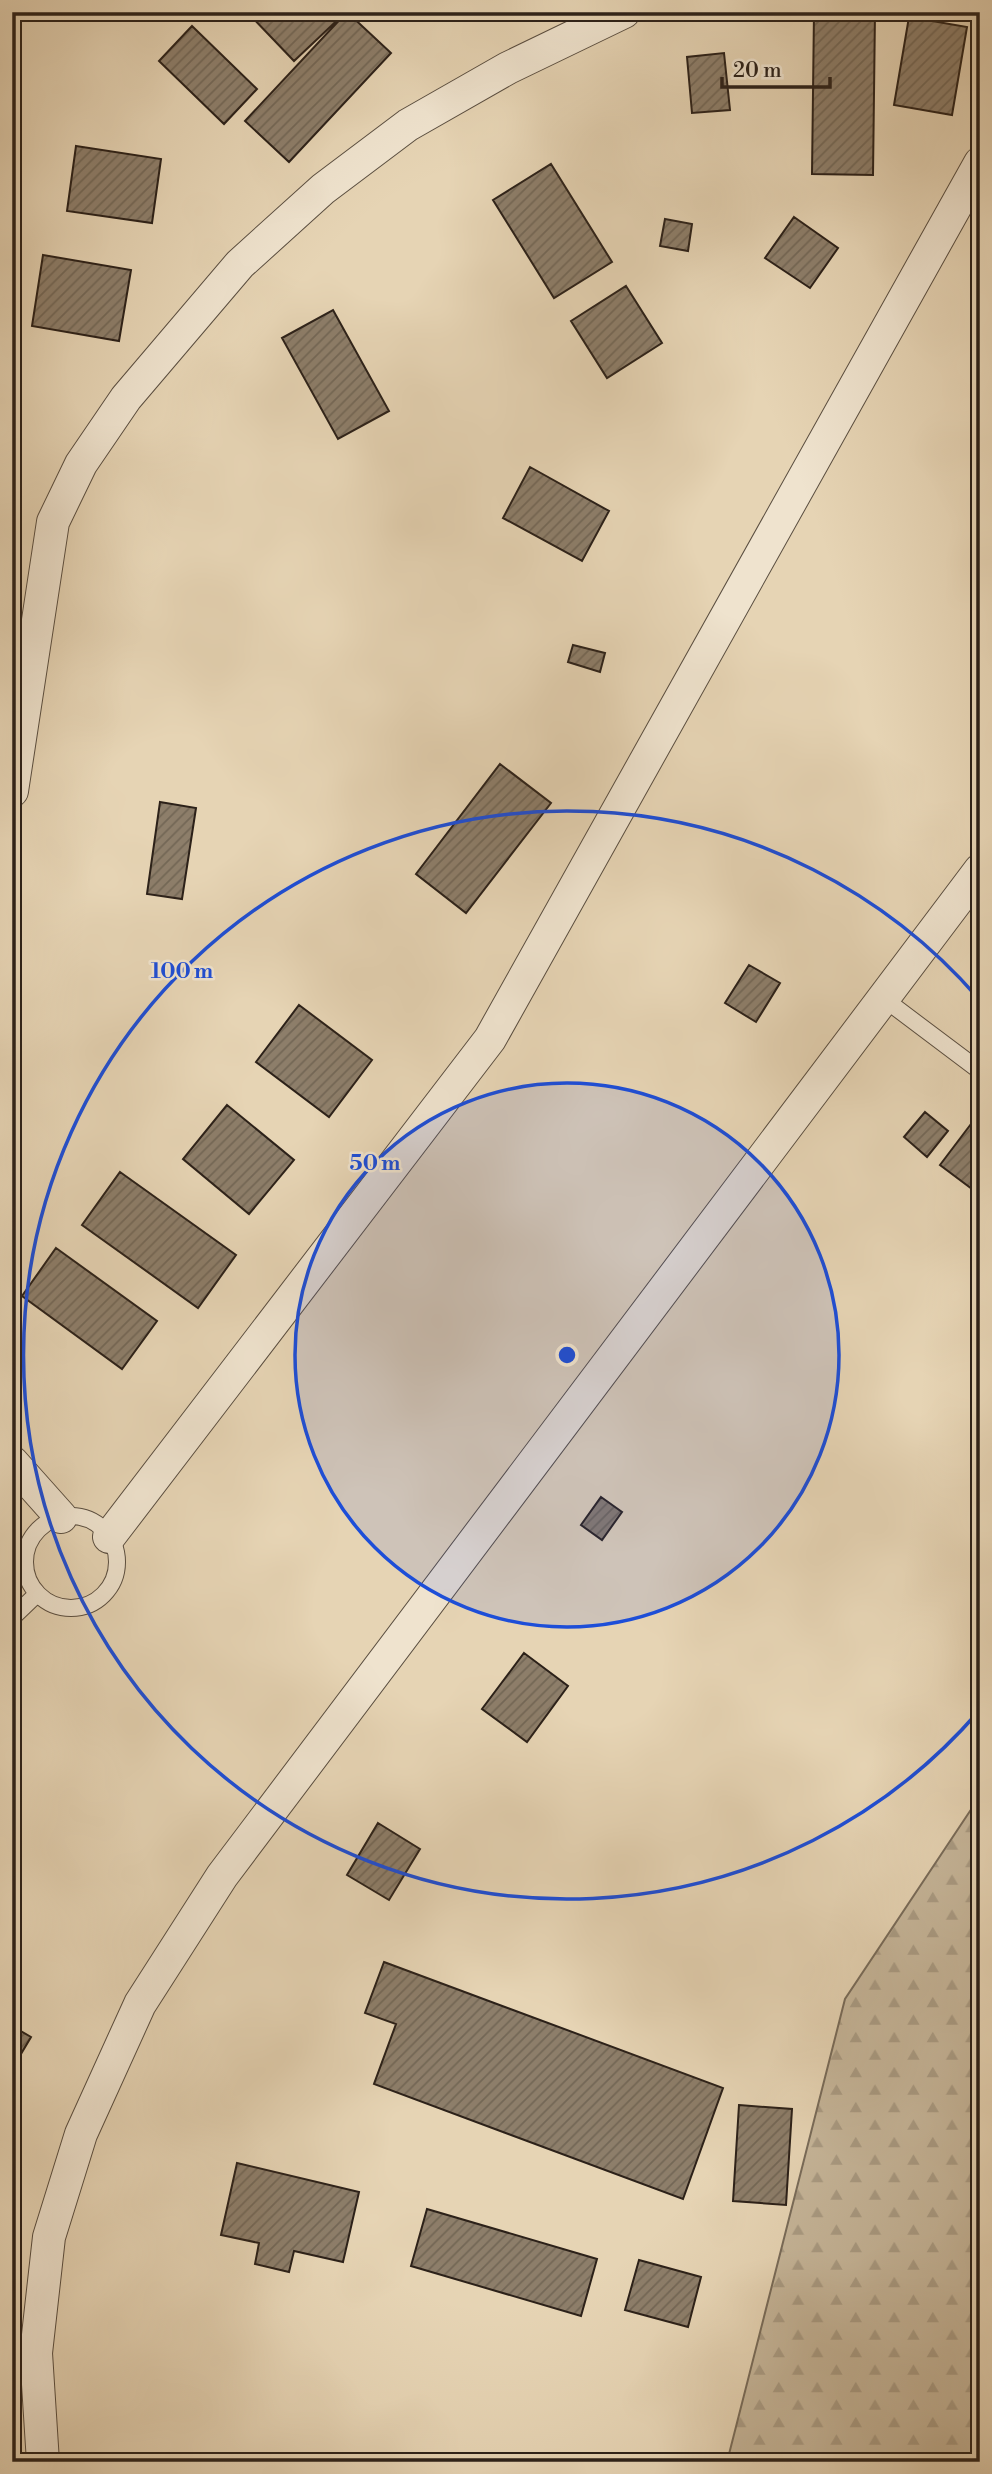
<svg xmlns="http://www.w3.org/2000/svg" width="992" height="2474" viewBox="0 0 992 2474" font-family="'Libre Bodoni',serif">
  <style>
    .forest { fill: url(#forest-firs); stroke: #796c5a; stroke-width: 2 }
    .building { fill: url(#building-hatch); stroke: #2c2119; stroke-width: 2 }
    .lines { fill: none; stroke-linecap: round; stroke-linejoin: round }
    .service-casing { stroke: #5a4e40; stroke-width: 18 }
    .minor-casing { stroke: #5a4e40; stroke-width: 34 }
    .service { stroke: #efe3ce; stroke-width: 16 }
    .minor { stroke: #efe3ce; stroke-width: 32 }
    .ring { fill: none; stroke: #1d4ed8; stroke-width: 3.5 }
    .centre { fill: #1d4ed8; stroke: #efe3ce; stroke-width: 3.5 }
    .ring-label { font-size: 21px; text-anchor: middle; font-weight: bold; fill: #1d4ed8; stroke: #efe3ce; stroke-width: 5; stroke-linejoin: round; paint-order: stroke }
  </style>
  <defs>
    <pattern id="forest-firs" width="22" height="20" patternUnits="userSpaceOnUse" patternTransform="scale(1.75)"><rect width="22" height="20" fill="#c6b69a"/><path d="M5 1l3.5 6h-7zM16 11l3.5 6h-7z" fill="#aa9c84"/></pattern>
    <pattern id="building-hatch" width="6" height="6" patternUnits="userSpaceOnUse" patternTransform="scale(1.75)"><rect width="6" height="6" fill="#8d7e6a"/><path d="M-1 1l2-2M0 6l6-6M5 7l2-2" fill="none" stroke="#736756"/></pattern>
  </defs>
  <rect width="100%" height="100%" fill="#e6d4b4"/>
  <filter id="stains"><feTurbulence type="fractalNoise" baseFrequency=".00286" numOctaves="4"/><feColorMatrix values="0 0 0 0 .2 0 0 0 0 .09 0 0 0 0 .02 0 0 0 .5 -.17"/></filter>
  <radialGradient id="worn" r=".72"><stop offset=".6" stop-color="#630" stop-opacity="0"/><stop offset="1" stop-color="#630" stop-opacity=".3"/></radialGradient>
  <path class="forest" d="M980,1796V2462H727L845,1999Z"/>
  <path class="building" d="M253,12H344L345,13L294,61L250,15Z
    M347,12L391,53L289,162L245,121Z
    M814,12H875L873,175L812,174Z
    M909,17L967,27L952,115L894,105Z
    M192,26L257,89L224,124L159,61Z
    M724,53L730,110L692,113L687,57Z
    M76,146L161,159L152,223L67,211Z
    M551,164L612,262L554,298L493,200Z
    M794,217L838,248L810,288L765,258Z
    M665,219L692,224L688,251L660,246Z
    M43,255L131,270L119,341L32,326Z
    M626,286L662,343L607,378L571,321Z
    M333,310L389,411L338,439L282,338Z
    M530,467L609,511L582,561L503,518Z
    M573,645L605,653L600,672L568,662Z
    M500,764L551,803L466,913L416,874Z
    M160,802L196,808L182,899L147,894Z
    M749,965L780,983L756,1022L725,1003Z
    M299,1005L372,1060L329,1117L256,1062Z
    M227,1105L294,1160L249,1214L183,1159Z
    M925,1112L948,1131L927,1157L904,1137Z
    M977,1116L980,1118V1195L940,1165Z
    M120,1172L236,1255L198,1308L82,1225Z
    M56,1248L157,1321L122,1369L22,1296Z
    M601,1497L622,1512L602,1540L581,1525Z
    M524,1653L568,1686L527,1742L482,1709Z
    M378,1823L420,1849L389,1900L347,1875Z
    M384,1962L723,2088L683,2199L374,2084L396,2024L365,2013Z
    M12,2026L31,2037L12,2069Z
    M739,2105L792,2109L786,2205L733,2201Z
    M237,2163L359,2192L343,2262L294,2251L289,2272L255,2264L259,2243L221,2235Z
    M427,2209L597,2259L581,2316L411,2266Z
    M639,2260L701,2277L688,2327L625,2310Z"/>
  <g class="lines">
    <g class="service-casing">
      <path id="service" d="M883,998L980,1071
        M25 1562a46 46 0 1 1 92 0a46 46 0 1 1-92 0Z
        M12,1618L37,1594"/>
    </g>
    <g class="minor-casing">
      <path id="minor" d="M12,791L53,522L81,464L126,398L240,264L323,189L408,125L508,68L624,12
        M12,1462L61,1517
        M109,1537L490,1039L980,163
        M43,2462L36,2353L49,2237L81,2134L140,2004L222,1876L980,870"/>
    </g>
    <use href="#service" class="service"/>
    <use href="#minor" class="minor"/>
  </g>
  <circle cx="567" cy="1355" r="272" fill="#1d4ed8" fill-opacity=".12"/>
  <g class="ring">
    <circle cx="567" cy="1355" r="272"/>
    <path d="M978 1712A544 544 0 1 1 978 998"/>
  </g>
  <circle cx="567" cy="1355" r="10" class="centre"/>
  <g class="ring-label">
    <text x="182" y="978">100 m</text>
    <text x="375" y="1170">50 m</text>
  </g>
  <rect width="992" height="2474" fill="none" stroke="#e6d4b4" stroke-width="42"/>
  <rect x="14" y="14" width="964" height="2446" fill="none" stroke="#2c2119" stroke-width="3.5"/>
  <rect x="21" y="21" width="950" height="2432" fill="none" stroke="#2c2119" stroke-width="2"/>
  <path d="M722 77v10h108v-10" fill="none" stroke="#2c2119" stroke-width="3.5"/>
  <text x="733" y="77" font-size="21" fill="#2c2119" stroke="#efe3ce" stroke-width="5" paint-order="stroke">20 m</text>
  <rect width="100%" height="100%" filter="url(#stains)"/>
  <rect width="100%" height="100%" fill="url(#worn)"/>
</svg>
